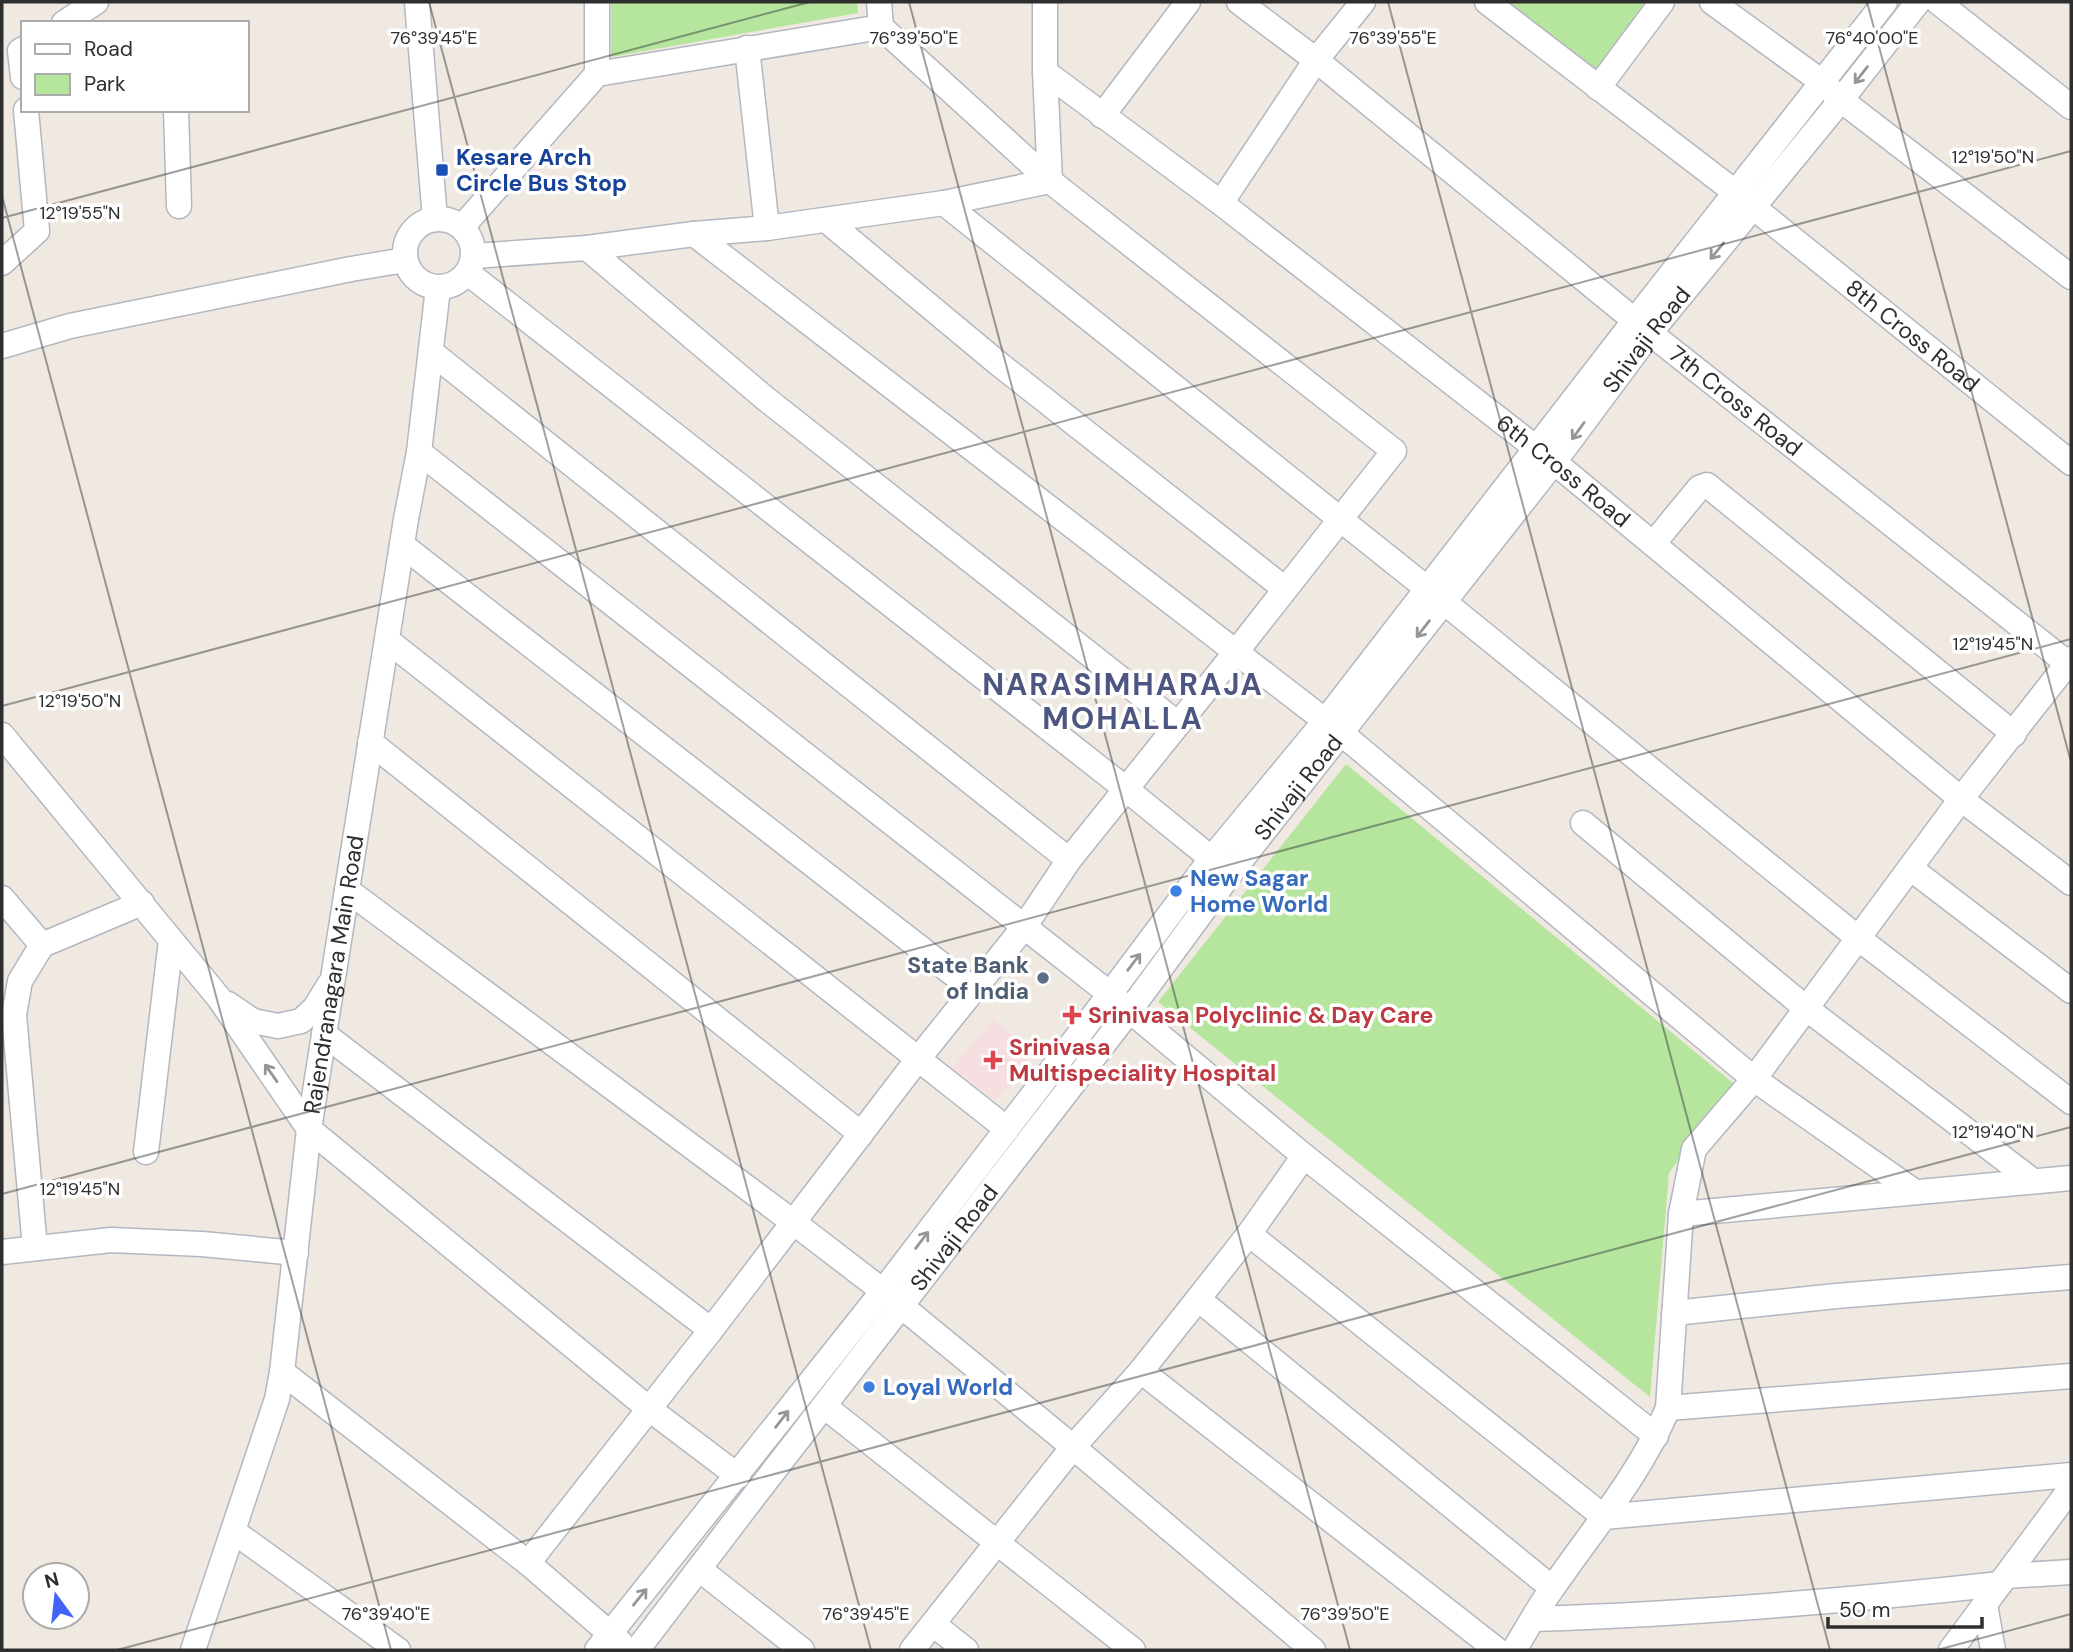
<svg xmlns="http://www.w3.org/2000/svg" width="2073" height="1652" viewBox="0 0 2073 1652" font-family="'DM Sans',sans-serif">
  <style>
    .medical { fill: #f5dfe0 }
    .green { fill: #b6e59e }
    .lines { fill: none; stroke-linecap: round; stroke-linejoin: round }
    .minor-casing { stroke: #b4b7c1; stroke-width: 27 }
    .minor { stroke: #fff; stroke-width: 24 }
    .oneway { stroke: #969696 }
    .ticks { fill: none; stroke: #2e2e2e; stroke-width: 2; stroke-opacity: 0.45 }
    .transit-dot { fill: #1a4fb4; stroke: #fff; stroke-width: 2.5 }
    .shop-dot { fill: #3f7fe0; stroke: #fff; stroke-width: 2.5 }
    .service-dot { fill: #5c6f8a; stroke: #fff; stroke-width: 2.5 }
    .health-dot { fill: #e0444e; stroke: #fff; stroke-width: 2.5 }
    .labels { text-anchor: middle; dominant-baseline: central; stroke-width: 7; stroke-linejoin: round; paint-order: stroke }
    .transit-label { font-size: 23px; font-weight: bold; fill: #164399; stroke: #fff; text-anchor: start }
    .street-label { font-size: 23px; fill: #2e2e2e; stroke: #fff }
    .shop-label { font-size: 23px; font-weight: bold; fill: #366cbe; stroke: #fff; text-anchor: start }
    .service-label { font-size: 23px; font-weight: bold; fill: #4e5e75; stroke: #fff; text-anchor: end }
    .health-label { font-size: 23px; font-weight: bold; fill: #be3a42; stroke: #fff; text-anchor: start }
    .district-label { font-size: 30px; font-weight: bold; letter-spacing: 2px; fill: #4d5680; stroke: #fff }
    .ticks-label { font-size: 18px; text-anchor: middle; fill: #2e2e2e; stroke: #fff; stroke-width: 7; stroke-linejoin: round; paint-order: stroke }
  </style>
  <rect width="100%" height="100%" fill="#efe9e1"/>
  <path class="medical" d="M993,1019L1034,1052L996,1101L952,1068Z"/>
  <path class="green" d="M611,2H857L858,13L611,57Z
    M1509,2H1645L1596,70Z
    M1346,764L1734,1084L1669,1173L1650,1397L1158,1002Z"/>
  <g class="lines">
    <g class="minor-casing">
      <g id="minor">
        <path d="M417,2L435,219"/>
        <path d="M597,2V74"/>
        <path id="s1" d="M1239,2L1316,60L1650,333L2071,666"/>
        <path d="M1487,2L1735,192"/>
        <path d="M1712,2L1822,82L1841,100L2071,277"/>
        <path d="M1938,2L2071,107"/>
        <path d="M64,23L96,2"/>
        <path d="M747,48L767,228"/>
        <path d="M23,49L20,51L23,77"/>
        <path id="s2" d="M1045,72L1221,203L1554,462L1961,799L2071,883"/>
        <path d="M1598,88L1662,2"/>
        <path d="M176,110L179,206"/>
        <path d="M1102,116L1188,2"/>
        <path d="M944,203L1050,181L1045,72V2"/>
        <path d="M1221,203L1316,60L1363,2"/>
        <path id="s3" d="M1753,207L2071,463"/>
        <circle cx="439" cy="253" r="34"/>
        <path d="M826,220L999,364L1285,589"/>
        <path d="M462,227L597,74L881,27L879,2"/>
        <path d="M694,234L1341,733L1754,1079L1915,1192"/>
        <path d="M587,248L766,399L1178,724"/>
        <path d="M474,256L587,248L694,234L767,228L944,203L1444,602L1858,938L2071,1102"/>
        <path d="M2,263L37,231L26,110"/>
        <path d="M468,273L1126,789L1223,868"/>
        <path d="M2,346L70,326L351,269L405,260"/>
        <path d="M431,352L1069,860"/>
        <path d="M419,452L1110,994L1304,1156L1656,1436"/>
        <path d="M1653,544L1699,488L1707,485L2014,734"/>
        <path d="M402,545L974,990"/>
        <path d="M387,640L1007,1129"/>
        <path d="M2,735L219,998L309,1129L648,1408L738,1476"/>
        <path d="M370,742L861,1134"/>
        <path d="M1583,823L1807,1009L2033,1181"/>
        <path d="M1910,868L2071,991"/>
        <path d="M347,890L793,1222L883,1291L1073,1447L1313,1650"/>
        <path d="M2,898L42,945"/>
        <path d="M228,1004L253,1021L278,1026L301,1021L315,1008L329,985"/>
        <path d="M324,1034L711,1330"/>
        <path d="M146,1152L171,940"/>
        <path d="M1681,1214L2071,1178"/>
        <path d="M1249,1234L1604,1517L2071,1475"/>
        <path d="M35,1248L14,1015L20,981L42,945L142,903"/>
        <path d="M2,1252L111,1240L202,1244L296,1253"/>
        <path d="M1198,1299L1552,1588"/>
        <path d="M1674,1313L1836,1296L2071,1277"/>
        <path d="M1141,1371L1497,1650"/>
        <path d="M282,1372L528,1563L621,1643"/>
        <path d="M824,1406L1133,1650"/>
        <path d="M1668,1408L2071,1376"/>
        <path d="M233,1531L398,1650"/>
        <path d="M528,1563L711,1330L918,1059L1024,927L1069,860L1236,652L1394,451L1050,181L881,27"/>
        <path d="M699,1569L802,1650"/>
        <path d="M2006,1576L2071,1572"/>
        <path d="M1985,1604L1993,1650"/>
        <path d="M1534,1619C1689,1614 1845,1601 2000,1584"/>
        <path d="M933,1624L966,1650"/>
        <path id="s4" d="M193,1650L277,1399L282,1372L309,1129L406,519L419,452L438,288"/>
        <path d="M597,1650L883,1291L1110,994L1211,859L1325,721L1635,320L1885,2"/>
        <path id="s5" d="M637,1650L755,1495L1130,1010L1230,874L1554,462L1650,333L1841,100L1918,2"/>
        <path d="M912,1650L1073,1447L1141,1371L1198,1299L1249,1234L1304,1156"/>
        <path d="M1514,1650C1527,1629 1539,1606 1554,1586C1594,1528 1641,1473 1668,1408L1681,1214L1694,1149L1754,1079L1961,799L2071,659"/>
        <path d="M1951,1650L2071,1488"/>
      </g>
    </g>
    <use href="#minor" class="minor"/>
  </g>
  <defs><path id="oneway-shaft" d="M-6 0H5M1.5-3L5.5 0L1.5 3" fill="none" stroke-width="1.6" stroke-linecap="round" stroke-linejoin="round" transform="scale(1.75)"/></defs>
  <g class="oneway">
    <use href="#oneway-shaft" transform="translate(1861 75) rotate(128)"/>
    <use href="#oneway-shaft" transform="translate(1717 251) rotate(129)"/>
    <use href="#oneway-shaft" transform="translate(1578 431) rotate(126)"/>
    <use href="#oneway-shaft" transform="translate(1423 629) rotate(128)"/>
    <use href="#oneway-shaft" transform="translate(1134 962) rotate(-53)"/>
    <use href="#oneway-shaft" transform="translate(271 1073) rotate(-125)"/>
    <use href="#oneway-shaft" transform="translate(922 1240) rotate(-53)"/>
    <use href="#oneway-shaft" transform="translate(782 1419) rotate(-52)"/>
    <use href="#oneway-shaft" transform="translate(640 1597) rotate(-51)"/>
  </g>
  <path class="ticks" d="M429,2L871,1650M909,2L1350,1650M1388,2L1830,1650M1867,2L2071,762M2,196L391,1650M2,218L810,2M2,706L2071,151M2,1194L2071,639M117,1650L2071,1127M1937,1650L2071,1614"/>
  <rect class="transit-dot" x="435" y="163" width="14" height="14" rx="3.5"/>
  <g class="shop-dot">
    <circle cx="1176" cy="891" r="7"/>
    <circle cx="869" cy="1387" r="7"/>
  </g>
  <circle class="service-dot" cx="1043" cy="978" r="7"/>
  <g class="health-dot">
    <path d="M1068.5 1004.5h7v7h7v7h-7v7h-7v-7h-7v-7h7z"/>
    <path d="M989.5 1049.5h7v7h7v7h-7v7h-7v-7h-7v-7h7z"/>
  </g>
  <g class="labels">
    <g class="transit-label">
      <text x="456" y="157">Kesare Arch<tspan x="456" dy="26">Circle Bus Stop</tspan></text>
    </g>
    <g class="street-label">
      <text stroke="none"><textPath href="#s3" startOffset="205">8th Cross Road</textPath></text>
      <text stroke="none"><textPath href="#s5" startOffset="1654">Shivaji Road</textPath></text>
      <text stroke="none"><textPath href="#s1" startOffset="637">7th Cross Road</textPath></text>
      <text stroke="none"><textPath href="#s2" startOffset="654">6th Cross Road</textPath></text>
      <text stroke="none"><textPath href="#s5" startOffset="1087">Shivaji Road</textPath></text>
      <text stroke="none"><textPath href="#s4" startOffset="693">Rajendranagara Main Road</textPath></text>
      <text stroke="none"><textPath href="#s5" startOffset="520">Shivaji Road</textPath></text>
    </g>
    <g class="shop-label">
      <text x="1190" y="878">New Sagar<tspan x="1190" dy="26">Home World</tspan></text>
      <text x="883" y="1387">Loyal World</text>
    </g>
    <g class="service-label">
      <text x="1029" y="965">State Bank<tspan x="1029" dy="26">of India</tspan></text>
    </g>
    <g class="health-label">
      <text x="1088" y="1015">Srinivasa Polyclinic &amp; Day Care</text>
      <text x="1009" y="1047">Srinivasa<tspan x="1009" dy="26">Multispeciality Hospital</tspan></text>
    </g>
    <g class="district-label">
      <text x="1123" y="684">NARASIMHARAJA<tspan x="1123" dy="34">MOHALLA</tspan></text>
    </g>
  </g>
  <g class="ticks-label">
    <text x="434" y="44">76°39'45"E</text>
    <text x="914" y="44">76°39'50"E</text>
    <text x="1393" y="44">76°39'55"E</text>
    <text x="1872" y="44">76°40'00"E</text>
    <text x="1993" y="163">12°19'50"N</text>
    <text x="80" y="219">12°19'55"N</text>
    <text x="1993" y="650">12°19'45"N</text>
    <text x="80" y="707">12°19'50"N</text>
    <text x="1993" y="1138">12°19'40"N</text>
    <text x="80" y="1195">12°19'45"N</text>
    <text x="386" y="1620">76°39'40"E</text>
    <text x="866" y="1620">76°39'45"E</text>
    <text x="1345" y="1620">76°39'50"E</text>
  </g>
  <rect width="2073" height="1652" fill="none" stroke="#2e2e2e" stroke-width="7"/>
  <rect x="21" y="21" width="228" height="91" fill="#ffffff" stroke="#ababab" stroke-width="2"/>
  <rect x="35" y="44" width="35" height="10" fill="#ffffff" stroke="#ababab" stroke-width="2"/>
  <text x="84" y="56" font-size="21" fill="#2e2e2e">Road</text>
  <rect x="35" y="74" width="35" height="21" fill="#b6e59e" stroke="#ababab" stroke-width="2"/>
  <text x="84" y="91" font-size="21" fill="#2e2e2e">Park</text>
  <g transform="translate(56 1596) rotate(345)"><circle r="33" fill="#ffffff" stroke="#ababab" stroke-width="2"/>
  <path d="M0-5L12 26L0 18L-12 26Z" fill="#4264fb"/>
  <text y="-10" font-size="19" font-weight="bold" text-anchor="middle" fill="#2e2e2e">N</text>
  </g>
  <path d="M1828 1617v10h154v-10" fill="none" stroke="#2e2e2e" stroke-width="3.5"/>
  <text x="1839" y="1617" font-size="21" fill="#2e2e2e" stroke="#ffffff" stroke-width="5" paint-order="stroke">50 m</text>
</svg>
